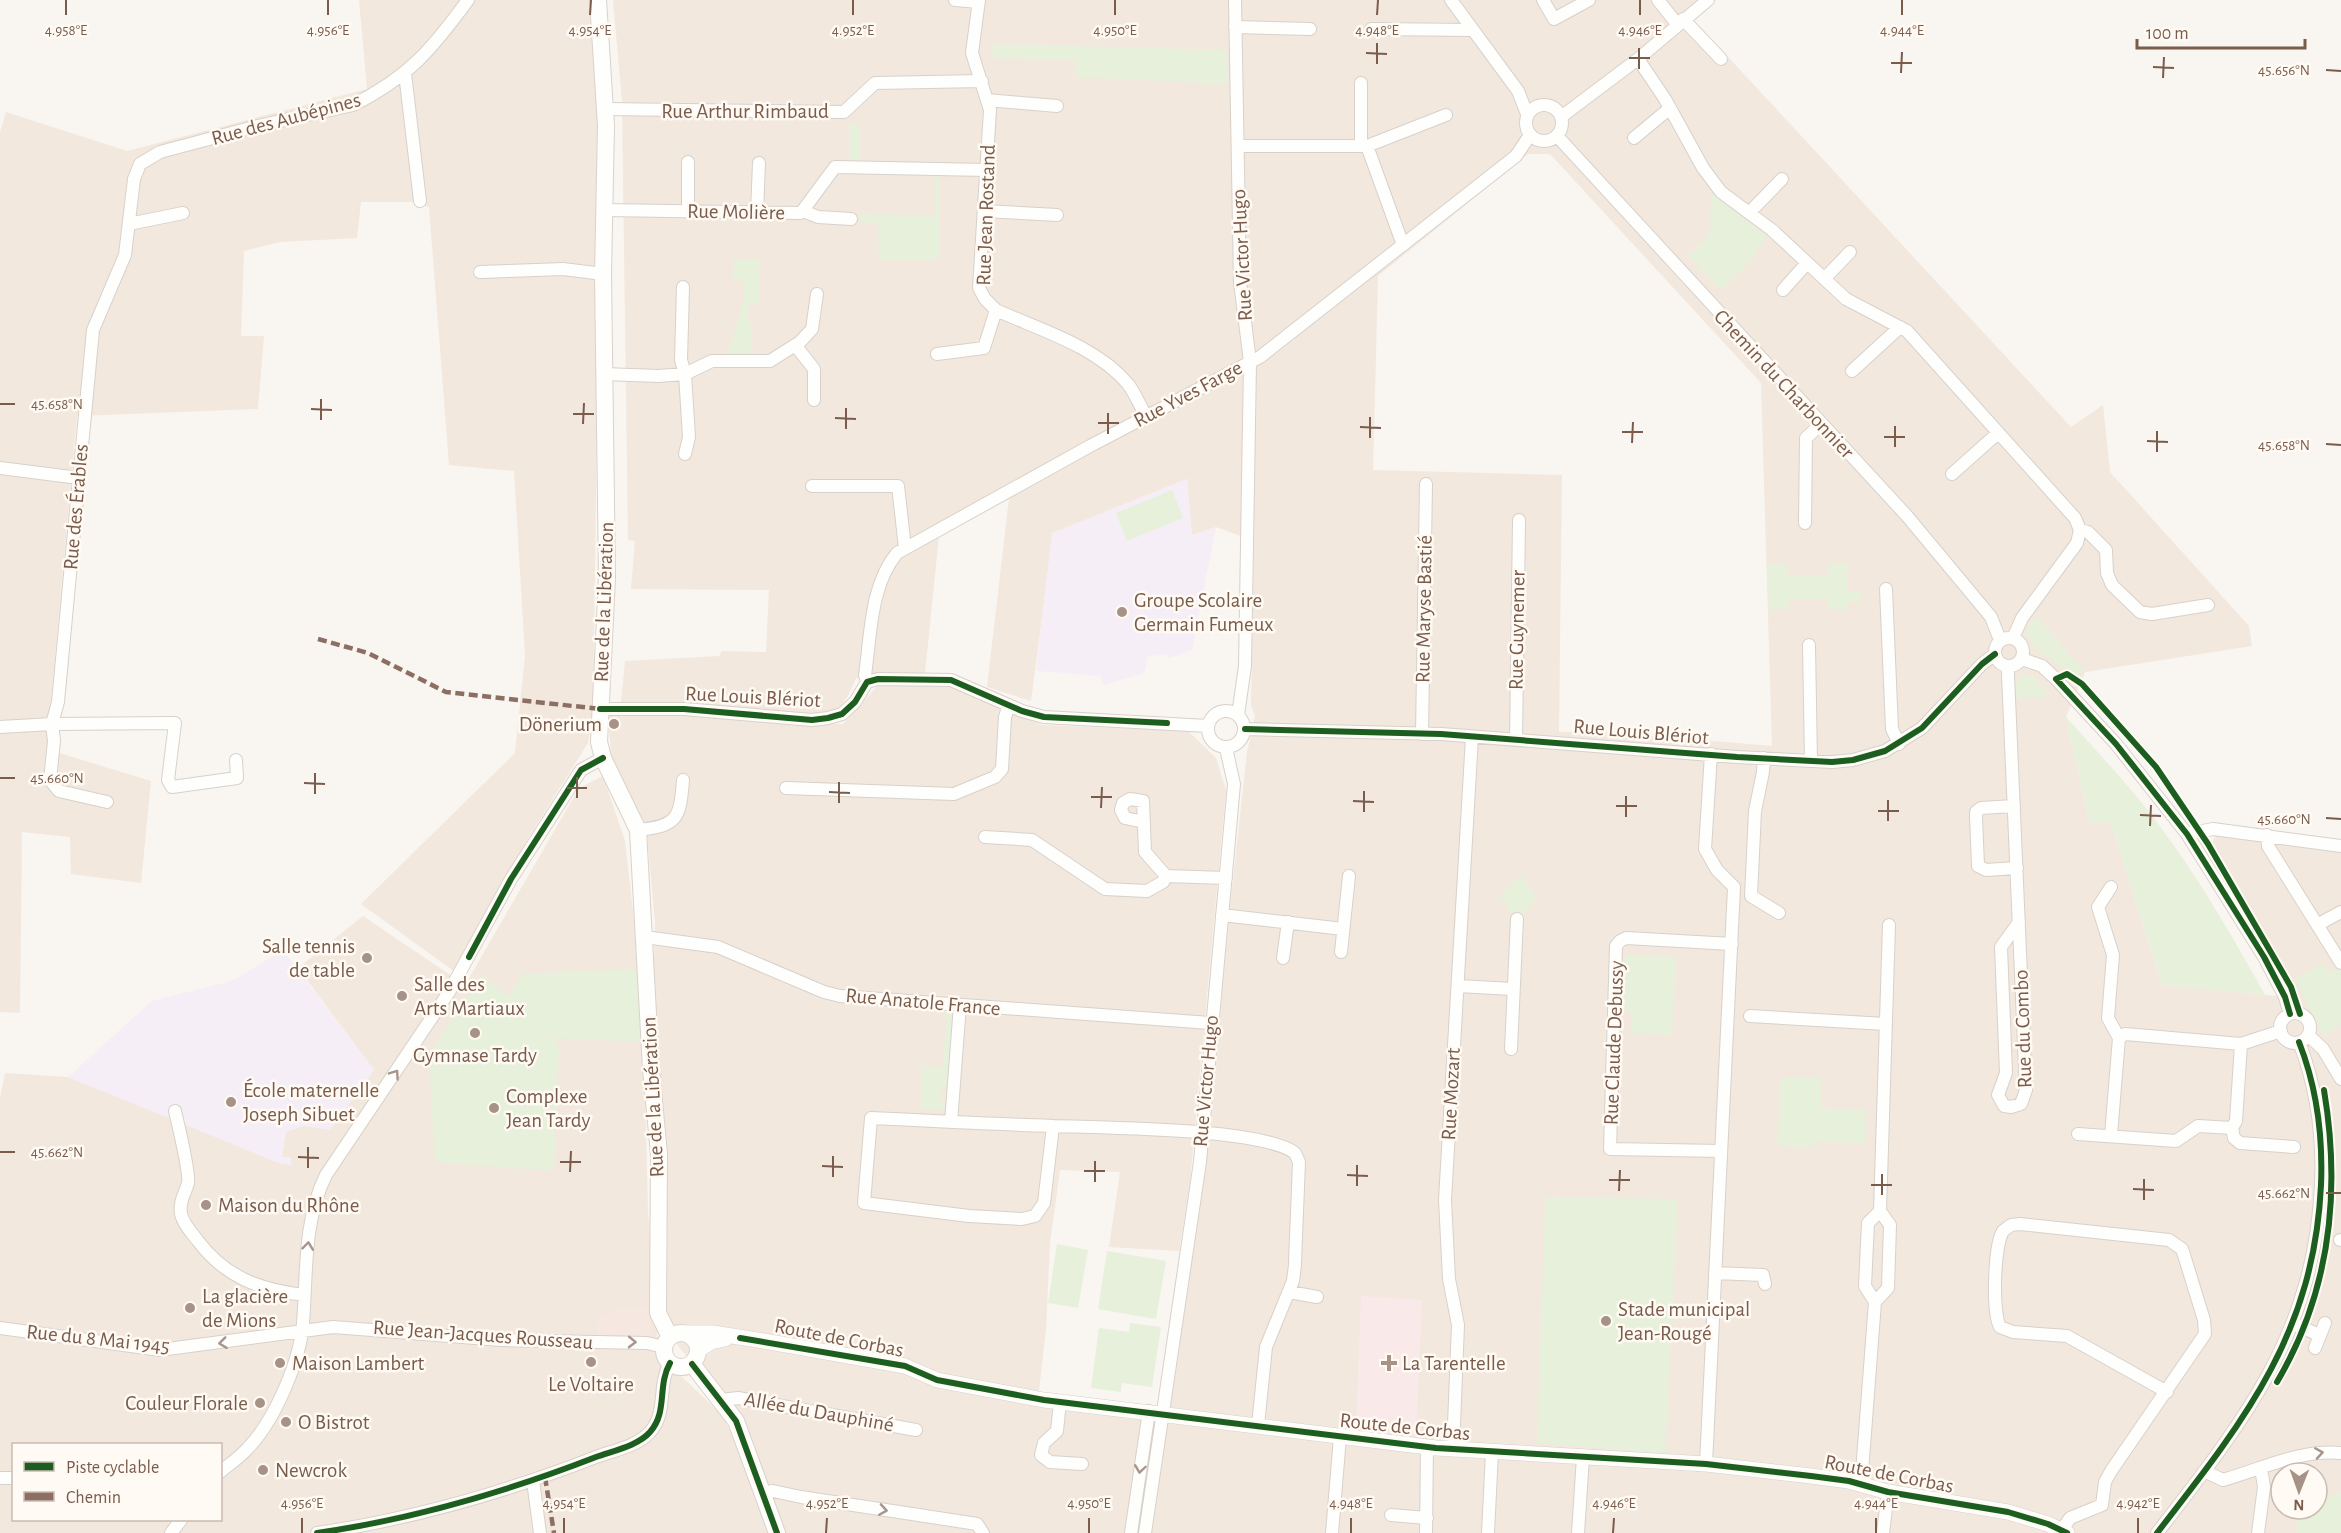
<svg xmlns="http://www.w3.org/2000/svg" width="2341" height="1533" viewBox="0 0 2341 1533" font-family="'Alegreya Sans',sans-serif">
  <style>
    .residential { fill: #f2e8de; fill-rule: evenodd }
    .commercial { fill: #f6e8e1 }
    .education { fill: #f6eef6 }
    .medical { fill: #fae9e9 }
    .green { fill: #e7f0db }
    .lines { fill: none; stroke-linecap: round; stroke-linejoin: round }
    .minor-casing { stroke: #d7d1cb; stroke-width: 14 }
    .tertiary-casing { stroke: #d7d1cb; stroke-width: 16 }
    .secondary-casing { stroke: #d9d2cb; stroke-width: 18 }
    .minor { stroke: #fefefd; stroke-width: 12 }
    .tertiary { stroke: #fefefd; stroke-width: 15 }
    .secondary { stroke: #fefefd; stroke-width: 16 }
    .quiet { stroke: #8d6e63; stroke-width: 4.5; stroke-dasharray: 9 4.5; stroke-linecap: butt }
    .cycleway-casing { stroke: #fffaf3; stroke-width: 10 }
    .cycleway { stroke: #1b5e20; stroke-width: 6 }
    .oneway { stroke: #a8958b }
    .ticks { fill: none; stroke: #7a5c4d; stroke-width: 2 }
    .poi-dot { fill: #a69286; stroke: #fffaf3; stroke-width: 2 }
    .labels { text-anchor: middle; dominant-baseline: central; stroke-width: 5; stroke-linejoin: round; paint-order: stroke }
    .street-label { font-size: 21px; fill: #7a5c4d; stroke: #fffaf3 }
    .poi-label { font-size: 21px; fill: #7a5c4d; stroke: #fffaf3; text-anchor: start }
    .ticks-label { font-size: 15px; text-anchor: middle; fill: #7a5c4d; stroke: #fffaf3; stroke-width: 5; stroke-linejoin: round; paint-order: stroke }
  </style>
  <rect width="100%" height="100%" fill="#f9f5f0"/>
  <path class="residential" d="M359,0H589L601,128L593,712L588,743L527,840L455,972L361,904L515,753L525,655L514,471L449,465L429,207L415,202H361L357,238L280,242L244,251L241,336H264L258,409L77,416L50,711L56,752L151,781L141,883L71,874L70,837L22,832L20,1013L0,1012V132L6,112L127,151L367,89Z
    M613,0H1696L1692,18L2071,427L2103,405L2110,472L2249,626L2252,646L2085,672L2066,717L2090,823L2111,822L2162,985L2298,998L2212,843L2215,836L2341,849V1533H777L747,1447L707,1383L660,1322L653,1008L655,922L647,836L611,754L608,715L670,713L843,724L879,684L953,687L1042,725L1188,731L1216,758L1226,790L1190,1182L1179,1251L1109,1247L1120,1172L1060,1170L1050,1243L1046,1329L1038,1399L1170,1409L1208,1149L1230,907L1247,752L1255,716L1251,705L1254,541L1216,527L1192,535L1187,479L1053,533L1031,701L987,687L1009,498L939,536L925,673L856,678L848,696L837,710L810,715L621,703L625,661L720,656L721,651L766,652L769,590L631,589L635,541L628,540L622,102ZM1528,154H1550L1761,383L1772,746L1597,731L1559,732L1562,475L1373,470L1378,276ZM2281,1473H2317V1509H2281Z
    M603,776L625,841L636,938L644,1042L648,1212L659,1355L723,1416L749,1473L770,1533H0V1099L5,1073L68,1077L290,1165L291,1158L282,1157L284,1130L374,1070L298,968L363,916L465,985L579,788ZM14,1444H220V1520H14Z"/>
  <path class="commercial" d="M613,1307L650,1310L649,1338L598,1337V1316H613Z"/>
  <path class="education" d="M1187,479L1192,535L1216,527L1192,650L1169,658L1167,654L1148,656L1144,673L1104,685L1100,676L1036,671L1052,533Z
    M283,950L374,1070L330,1130L304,1126L286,1132L282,1157L291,1159V1165L281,1164L68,1077L152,1001L232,981Z"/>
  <path class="medical" d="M1361,1296L1422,1300L1416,1435L1356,1426Z"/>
  <path class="green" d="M993,44L1226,50L1229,84L1075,77V60L992,58Z
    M849,123H859V161H849Z
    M935,176H940L939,259H879L878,223L859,222L860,214L935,215Z
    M1711,193L1767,236L1749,262L1721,290L1688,255L1710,235Z
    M734,259L759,260L760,304L747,305V322H752V355H727L744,300V280H734Z
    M1172,490L1183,518L1127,541L1116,513Z
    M1787,564V575H1827V564H1848V591H1862V602H1848V609H1829L1828,599H1789V609H1769L1767,565Z
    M2036,616L2085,672L2073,675L2036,649L2025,631Z
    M2025,674L2033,676L2049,696L2017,699L2016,686L2021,675Z
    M2066,717C2103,758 2141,798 2172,843C2207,892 2236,943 2265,995L2162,985L2111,822L2090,823Z
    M1520,875L1537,897L1525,913L1511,912L1500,896Z
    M1626,955L1676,957L1672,1035L1631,1033L1632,1012L1624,1009Z
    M2322,963L2329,974L2335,968L2341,969V1025L2324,1036L2295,980Z
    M641,969L644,1042L551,1038L558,1043L559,1052L554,1171L435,1162L429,1055L482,975L508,997L522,974Z
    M946,1012L951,1013L955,1021L950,1085H941L940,1100L948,1102L947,1110L920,1109L922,1066L943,1067Z
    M1781,1078H1821V1109L1866,1110L1865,1143L1813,1142V1148L1777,1146Z
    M1545,1197L1678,1199L1665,1453L1537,1443Z
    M1057,1244L1088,1250L1078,1308L1048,1303Z
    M1107,1251L1166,1261L1156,1319L1098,1309Z
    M1130,1323L1161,1327L1152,1387L1122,1383L1121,1392L1091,1388L1099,1328L1129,1332Z
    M2341,1493V1533H2296L2299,1509H2317V1497Z"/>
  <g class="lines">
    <g class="minor-casing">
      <path id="minor" d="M955,0L979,2
        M979,0L972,53L990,110L979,288L985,299L996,310C1040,330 1096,346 1128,384C1135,393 1140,406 1146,416
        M1235,0L1240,282L1250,362L1245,666L1238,715
        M1451,0L1518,91L1527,114
        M1543,0L1554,19L1589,0
        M1658,0L1677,24
        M1683,19L1721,59
        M1235,27L1310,29
        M1371,29L1473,30
        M1638,59L1665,99L1703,168L1721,192L1772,230L1846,299L1907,331L2075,518L2080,530L2077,543L2022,618L2013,638
        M405,73L420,201
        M987,100L1057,106
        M1526 123a18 18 0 1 1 36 0a18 18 0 1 1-36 0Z
        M604,109L844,112L875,83L982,81
        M1561,117L1638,59L1708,0
        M1557,136L1907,516L1991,617L2000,640
        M1634,138L1670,108
        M1238,146H1367L1403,245
        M1361,146V83
        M1367,146L1446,115
        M688,162V212
        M605,210L801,213L835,167L987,170
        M803,211L818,217L851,219
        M984,211L1057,215
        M757,213L759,163
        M1749,213L1782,179
        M129,224L183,213
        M480,272L563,269L603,274
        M1824,279L1850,252
        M683,287L681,360L685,374L689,437L685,454
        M1783,290L1807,263
        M795,345L814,369V400
        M937,354L984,348L996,310
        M1852,371L1900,327
        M604,374L658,376L685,374L712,361H770L800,342L812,329L817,294
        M0,468L79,478
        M1952,474L1998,433
        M812,486H898L905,548
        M1805,523L1806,438L1821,424
        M2080,530L2088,532L2106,550L2107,573L2112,585L2140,612L2152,614L2208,605
        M1886,589L1892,729L1899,744
        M1995 652a14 14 0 1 1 28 0a14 14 0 1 1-28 0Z
        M1809,645L1811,761
        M2022,659L2042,666L2056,679L2116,744L2187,834L2264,957L2285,997L2290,1014
        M2008,666V675L2026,1090L2021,1104L2011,1107L2004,1106L1998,1095L2006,1073L2001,947L2019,922
        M867,682L865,675C871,634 870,586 897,553L1090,446L1260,357L1516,156L1530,135
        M600,709H684L812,720L828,718L842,714L855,702L867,682L878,679L951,680L1022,711L1044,717L1208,726
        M1208 729a18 18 0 1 1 36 0a18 18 0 1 1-36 0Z
        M0,727L52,724L175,723L168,780L172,787L237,778L236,760
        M1245,729L1441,734L1737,757L1832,762L1853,760L1885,751L1922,728L1982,664L1995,654
        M1422,734L1426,484
        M1516,740L1519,520
        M1764,758L1763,772L1755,811L1751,896L1779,913
        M786,788L954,794L995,777L1002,769L1005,717L1009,705
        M107,802L59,791L50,780L54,741L52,724L58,702L93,330L125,255L134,179L140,164L160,152L254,127L353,105C409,77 432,49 468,0
        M2014,806L1981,808L1976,812V817L1978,866L1986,870L2017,868
        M638,830C678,826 680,818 683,780
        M2187,834L2213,829L2341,846
        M2267,835L2268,846L2341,963
        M985,837L1032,840L1105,889L1147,891L1163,882L1166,876L1145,852L1143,801L1130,799L1123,803L1121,810L1125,818L1144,822
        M1166,876L1226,878
        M2111,887L2098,907L2113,955L2108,1018L2119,1038
        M1222,915L1343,929
        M2317,925L2341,912
        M645,937L718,947L824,992L840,996L1210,1023
        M1341,952L1349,876
        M1283,958L1288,922
        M1458,986L1513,989
        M2280 1028a15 15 0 1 1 30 0a15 15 0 1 1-30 0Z
        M1750,1016L1886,1024
        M2308,1035L2323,1049L2341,1079
        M1511,1049L1517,919
        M175,1111C178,1124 190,1173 188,1183C185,1194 179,1201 181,1214C183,1224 192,1233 198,1241C225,1277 260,1290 304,1295
        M951,1122L960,1005
        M1053,1126L1044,1203L1035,1216L1022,1219L969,1216L864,1203L871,1118C932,1121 993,1124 1053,1126C1101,1128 1262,1128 1295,1153L1299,1162L1295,1262
        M2232,1128L2234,1138L2240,1143L2294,1147
        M2078,1134L2176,1141L2198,1126L2232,1128L2236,1121L2241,1044
        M2111,1135L2119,1038L2125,1034L2241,1044L2281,1031
        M1721,1151L1610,1149L1616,946L1620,941L1626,938L1732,944
        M2340,1240H2341
        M1715,1273L1763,1275L1765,1284
        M1289,1292L1317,1297
        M1875,1302L1865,1286L1868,1223L1880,1211
        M2294,1324L2319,1335
        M0,1328L160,1350L333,1327L501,1340L647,1343L664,1347
        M2315,1348L2325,1323
        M722,1400L738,1398L916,1430
        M1060,1402L1057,1431L1044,1443L1041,1455L1050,1462L1082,1464
        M1258,1425L1266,1347L1293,1281L1295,1265
        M1453,1449L1458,1325L1449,1279L1445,1200L1472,737
        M1706,1464L1734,887L1717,870L1705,849L1711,754
        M2204,1471L2223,1480C2261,1469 2301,1449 2341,1453
        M220,1472C230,1464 240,1457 248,1448C275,1420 300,1361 303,1323C307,1274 303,1221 326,1175L449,992L511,879L581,770L603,758
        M0,1478H14
        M533,1481L540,1533
        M1861,1485L1875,1302L1888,1288L1890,1225L1880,1211L1889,925
        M763,1493L773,1491L801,1497L977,1524L983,1533
        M1391,1515L1427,1518
        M2062,1530L2070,1518L2102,1505L2105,1482L2111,1471L2205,1334L2204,1320L2184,1255L2182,1249L2169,1240L2020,1224L2011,1225L2003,1231C1994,1245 1992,1312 2000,1327L2013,1332L2067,1336L2167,1392
        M171,1533L181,1520
        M317,1533C413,1519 506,1492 596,1457C612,1451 638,1446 650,1432C668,1412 657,1386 670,1363
        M1131,1533L1149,1411
        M1145,1533L1200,1162L1234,784L1226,748
        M1332,1533L1340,1437
        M1426,1533L1427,1447
        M1488,1533L1492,1452
        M1578,1533L1583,1457
        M1883,1533L1888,1492
        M2157,1533C2244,1421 2314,1334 2321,1185C2323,1137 2317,1088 2299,1042
        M2258,1533L2264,1487L2261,1468"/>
    </g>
    <g class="tertiary-casing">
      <path id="tertiary" d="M684,1333H713L764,1341L905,1366L937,1380L1044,1400L1436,1448L1706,1464L1811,1476L1849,1481L1888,1492L2008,1512L2048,1524L2067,1533
        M698,1350L711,1342L725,1339"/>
    </g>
    <g class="secondary-casing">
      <path id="secondary" d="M598,0L606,126L603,274L607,577L599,742L603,758L638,830L651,1069L659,1154L658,1313L670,1337
        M664 1350a17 17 0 1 1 34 0a17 17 0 1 1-34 0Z
        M692,1364L736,1421L777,1533"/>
    </g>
    <use href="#minor" class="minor"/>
    <use href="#tertiary" class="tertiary"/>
    <use href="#secondary" class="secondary"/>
    <path class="quiet" d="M318,639L368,653L446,692L600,709
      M545,1477L554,1533"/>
    <g class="cycleway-casing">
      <path id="cycleway" d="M600,709H684L812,720L828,718L842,714L855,702L867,682L878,679L951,680L1022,711L1044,717L1167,723
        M1245,729L1441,734L1737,757L1832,762L1853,760L1885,751L1922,728L1982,664L1995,654
        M469,957L511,879L581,770L603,758
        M2290,1014L2285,997L2264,957L2187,834L2116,744L2056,679L2067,674L2082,684L2156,767L2208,844L2291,987L2300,1014
        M740,1338L905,1366L937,1380L1044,1400L1436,1448L1706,1464L1811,1476L1849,1481L1888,1492L2008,1512L2048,1524L2067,1533
        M692,1364L736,1421L777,1533
        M2277,1382C2330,1292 2341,1192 2324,1090
        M317,1533C413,1519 506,1492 596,1457C612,1451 638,1446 650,1432C668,1412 657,1386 670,1363
        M2157,1533C2244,1421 2314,1334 2321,1185C2323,1137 2317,1088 2299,1042"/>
    </g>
    <use href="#cycleway" class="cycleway"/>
  </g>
  <defs><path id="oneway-chevron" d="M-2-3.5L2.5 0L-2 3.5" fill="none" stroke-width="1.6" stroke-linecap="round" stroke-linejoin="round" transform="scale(1.5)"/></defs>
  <g class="oneway">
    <use href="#oneway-chevron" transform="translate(395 1074) rotate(-55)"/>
    <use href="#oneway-chevron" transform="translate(308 1246) rotate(-83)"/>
    <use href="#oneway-chevron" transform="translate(632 1342) rotate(1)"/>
    <use href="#oneway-chevron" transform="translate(223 1343) rotate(173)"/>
    <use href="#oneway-chevron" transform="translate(2319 1453) rotate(-9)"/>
    <use href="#oneway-chevron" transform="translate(1140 1469) rotate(98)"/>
    <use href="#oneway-chevron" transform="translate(883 1510) rotate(9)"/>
  </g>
  <path class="ticks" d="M66,15V0M328,15V0M590,15L591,0M853,15V0M1115,15V0M1377,15L1378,0M1640,15V0M1902,15V0M1366,53L1387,54M1629,58H1650M1891,63H1912M1377,64V43M2153,67L2174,68M1639,69V48M2326,70L2341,71M1901,73L1902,52M2163,78L2164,57M0,404H15M311,409L332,410M573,414H594M835,418L856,419M321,420V399M1098,423H1119M583,424L584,403M1360,427L1381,428M846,429V408M1622,432H1643M1108,434V413M1884,437H1905M1370,438V417M2147,441L2168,442M1632,443L1633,422M2326,444L2341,445M1895,447V426M2157,452V431M0,778H15M304,783L325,784M567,788H587M829,792L850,793M315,794V773M1091,797H1112M577,798V777M1353,801L1374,802M839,803V782M1616,806H1637M1101,808L1102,787M1878,811H1899M1364,812V791M2140,815L2161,816M1626,817V796M2326,818L2341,819M1888,821V800M2150,826L2151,805M0,1152H15M298,1157L319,1158M560,1162H581M822,1166L843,1167M308,1168V1147M1084,1171H1105M570,1172L571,1151M1347,1175L1368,1176M833,1177V1156M1609,1180H1630M1095,1182V1161M1871,1185H1892M1357,1186V1165M2133,1189L2154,1190M1619,1191L1620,1170M2326,1193H2341M1882,1195V1174M2144,1200V1179M302,1533V1518M564,1533V1518M826,1533L827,1518M1089,1533V1518M1351,1533V1518M1613,1533L1614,1518M1876,1533V1518M2138,1533V1518"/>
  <g class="poi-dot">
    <circle cx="1122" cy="612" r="6"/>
    <circle cx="614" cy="724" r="6"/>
    <circle cx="367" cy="958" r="6"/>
    <circle cx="402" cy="996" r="6"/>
    <circle cx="475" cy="1033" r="6"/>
    <circle cx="231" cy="1102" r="6"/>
    <circle cx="494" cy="1108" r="6"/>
    <circle cx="206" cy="1205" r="6"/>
    <circle cx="190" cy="1308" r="6"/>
    <circle cx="1606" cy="1321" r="6"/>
    <circle cx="591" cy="1362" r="6"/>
    <circle cx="280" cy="1363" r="6"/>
    <path d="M1386 1354h6v6h6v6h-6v6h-6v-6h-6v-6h6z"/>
    <circle cx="260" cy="1403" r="6"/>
    <circle cx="286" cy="1422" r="6"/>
    <circle cx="263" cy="1470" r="6"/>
  </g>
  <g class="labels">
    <g class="street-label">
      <text x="745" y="111">Rue Arthur Rimbaud</text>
      <text transform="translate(286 119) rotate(-15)">Rue des Aubépines</text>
      <text transform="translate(736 212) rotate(1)">Rue Molière</text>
      <text transform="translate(986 215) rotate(-88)">Rue Jean Rostand</text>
      <text transform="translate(1242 255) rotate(-93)">Rue Victor Hugo</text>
      <text transform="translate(1784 384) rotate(47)">Chemin du Charbonnier</text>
      <text transform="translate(1188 394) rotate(-28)">Rue Yves Farge</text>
      <text transform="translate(76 507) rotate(-85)">Rue des Érables</text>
      <text transform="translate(604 602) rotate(-88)">Rue de la Libération</text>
      <text transform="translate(1424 609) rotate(-89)">Rue Maryse Bastié</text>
      <text transform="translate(1517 630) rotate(-89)">Rue Guynemer</text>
      <text transform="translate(753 697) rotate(3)">Rue Louis Blériot</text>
      <text transform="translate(1641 732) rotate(5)">Rue Louis Blériot</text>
      <text transform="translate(923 1002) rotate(5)">Rue Anatole France</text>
      <text transform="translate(2023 1029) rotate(-92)">Rue du Combo</text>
      <text transform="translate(1614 1043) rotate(-88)">Rue Claude Debussy</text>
      <text transform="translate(1206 1081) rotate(-85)">Rue Victor Hugo</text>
      <text transform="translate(1451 1094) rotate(-87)">Rue Mozart</text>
      <text transform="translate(653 1097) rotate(-93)">Rue de la Libération</text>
      <text transform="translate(483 1335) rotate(4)">Rue Jean-Jacques Rousseau</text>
      <text transform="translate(839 1338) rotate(11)">Route de Corbas</text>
      <text transform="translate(98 1339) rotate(6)">Rue du 8 Mai 1945</text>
      <text transform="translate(819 1412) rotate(10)">Allée du Dauphiné</text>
      <text transform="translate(1405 1427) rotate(6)">Route de Corbas</text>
      <text transform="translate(1889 1474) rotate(11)">Route de Corbas</text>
    </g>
    <g class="poi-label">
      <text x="1134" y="600">Groupe Scolaire<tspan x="1134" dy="24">Germain Fumeux</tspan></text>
      <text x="602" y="724" text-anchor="end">Dönerium</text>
      <text x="355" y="946" text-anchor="end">Salle tennis<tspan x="355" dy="24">de table</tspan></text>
      <text x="414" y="984">Salle des<tspan x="414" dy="24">Arts Martiaux</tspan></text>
      <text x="475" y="1055" text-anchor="middle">Gymnase Tardy</text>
      <text x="243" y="1090">École maternelle<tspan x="243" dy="24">Joseph Sibuet</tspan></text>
      <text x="506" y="1096">Complexe<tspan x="506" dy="24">Jean Tardy</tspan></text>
      <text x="218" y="1205">Maison du Rhône</text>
      <text x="202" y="1296">La glacière<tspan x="202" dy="24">de Mions</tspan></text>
      <text x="1618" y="1309">Stade municipal<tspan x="1618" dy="24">Jean-Rougé</tspan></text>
      <text x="292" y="1363">Maison Lambert</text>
      <text x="1402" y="1363">La Tarentelle</text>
      <text x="591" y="1384" text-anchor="middle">Le Voltaire</text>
      <text x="248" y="1403" text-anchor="end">Couleur Florale</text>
      <text x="298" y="1422">O Bistrot</text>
      <text x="275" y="1470">Newcrok</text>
    </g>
  </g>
  <g class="ticks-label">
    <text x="66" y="35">4.958°E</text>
    <text x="328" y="35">4.956°E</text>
    <text x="590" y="35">4.954°E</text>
    <text x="853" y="35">4.952°E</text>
    <text x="1115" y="35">4.950°E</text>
    <text x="1377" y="35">4.948°E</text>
    <text x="1640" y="35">4.946°E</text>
    <text x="1902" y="35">4.944°E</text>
    <text x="2284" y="75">45.656°N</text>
    <text x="57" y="409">45.658°N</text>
    <text x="2284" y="450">45.658°N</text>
    <text x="57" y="783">45.660°N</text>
    <text x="2284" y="824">45.660°N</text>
    <text x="57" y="1157">45.662°N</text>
    <text x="2284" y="1198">45.662°N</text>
    <text x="302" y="1508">4.956°E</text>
    <text x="564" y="1508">4.954°E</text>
    <text x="827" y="1508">4.952°E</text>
    <text x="1089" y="1508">4.950°E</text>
    <text x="1351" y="1508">4.948°E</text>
    <text x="1614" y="1508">4.946°E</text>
    <text x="1876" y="1508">4.944°E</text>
    <text x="2138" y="1508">4.942°E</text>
  </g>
  <rect x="12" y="1443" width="210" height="78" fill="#fffaf3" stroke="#cabbb1" stroke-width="1.5"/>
  <rect x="24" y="1462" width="30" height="9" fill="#1b5e20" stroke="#cabbb1" stroke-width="1.5"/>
  <text x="66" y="1473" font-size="18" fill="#7a5c4d">Piste cyclable</text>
  <rect x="24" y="1492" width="30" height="9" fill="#8d6e63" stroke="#cabbb1" stroke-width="1.5"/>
  <text x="66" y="1503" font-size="18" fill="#7a5c4d">Chemin</text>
  <g transform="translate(2299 1491) rotate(181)"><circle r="28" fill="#fffaf3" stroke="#cabbb1" stroke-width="1.5"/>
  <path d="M0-4.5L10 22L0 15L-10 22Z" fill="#a69286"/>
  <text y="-9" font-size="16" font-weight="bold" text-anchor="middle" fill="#7a5c4d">N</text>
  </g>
  <path d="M2137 39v9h168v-9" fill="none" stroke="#7a5c4d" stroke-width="3"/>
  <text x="2146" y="39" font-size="18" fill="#7a5c4d" stroke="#fffaf3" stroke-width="4.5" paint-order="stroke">100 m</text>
</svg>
